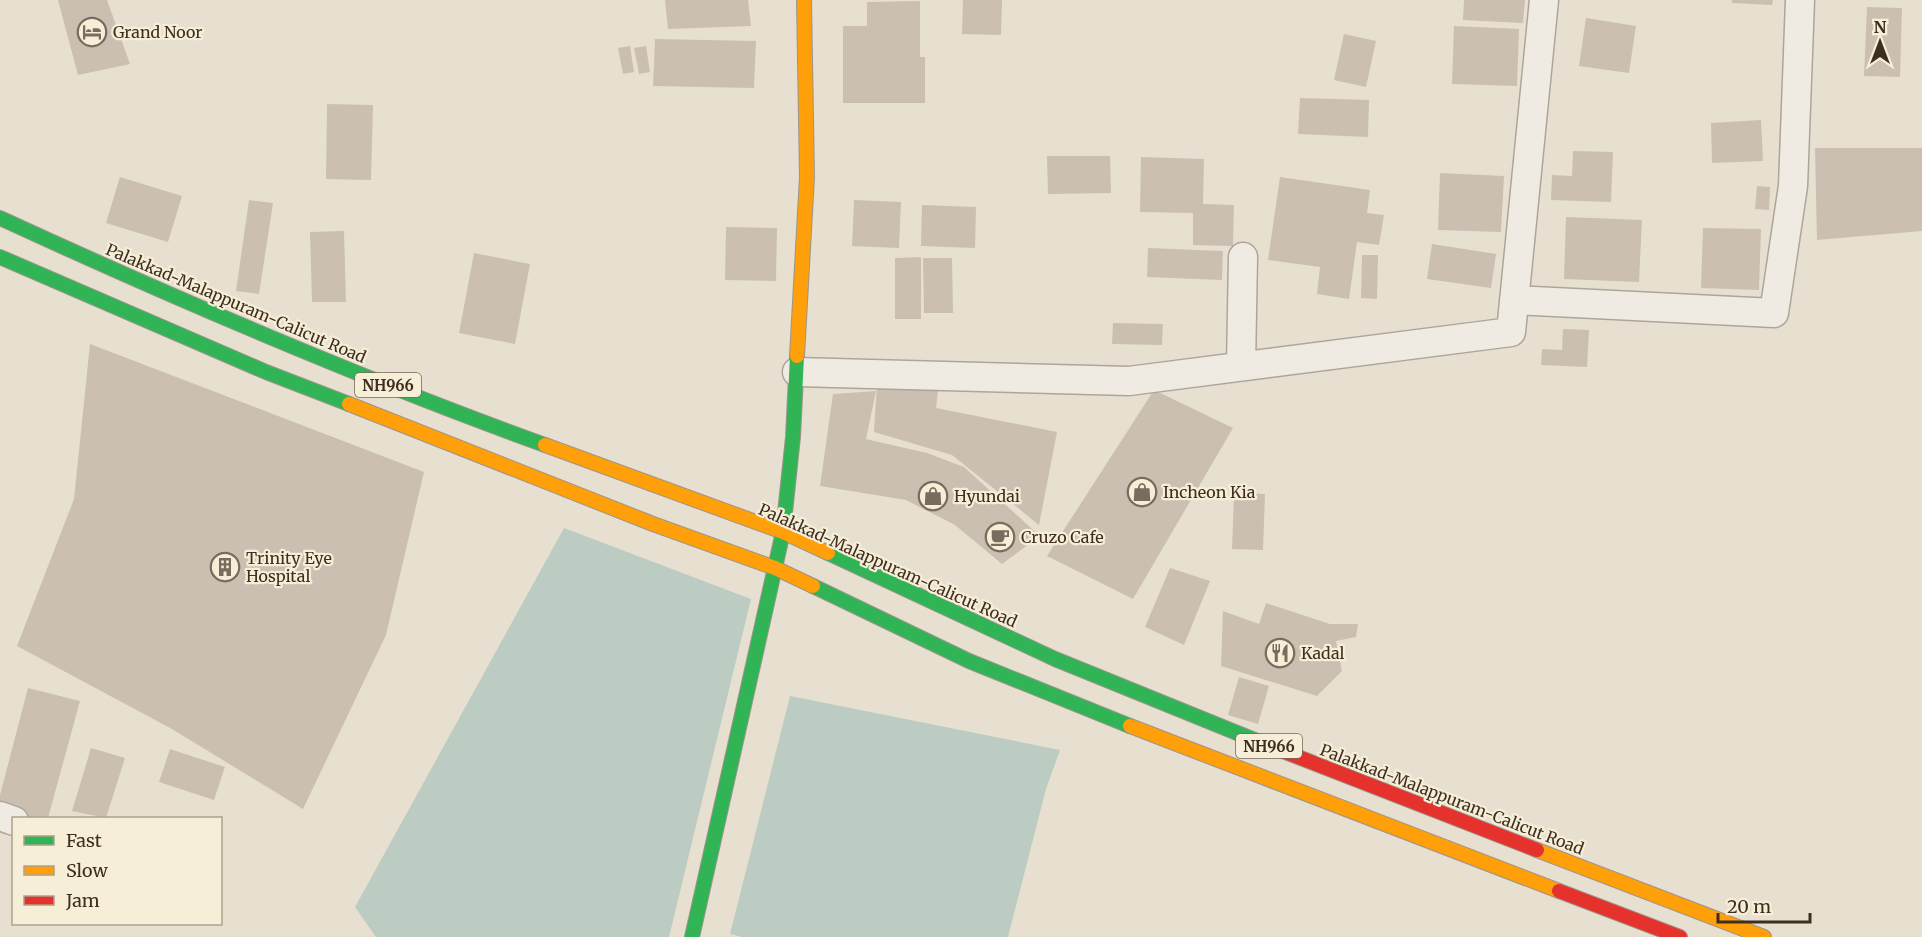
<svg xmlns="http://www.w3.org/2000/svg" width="1922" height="937" viewBox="0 0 1922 937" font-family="Merriweather,serif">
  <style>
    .water { fill: #bcccc2 }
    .building { fill: #cbbfb2 }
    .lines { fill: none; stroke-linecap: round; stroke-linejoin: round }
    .street-casing { stroke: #ada599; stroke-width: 31 }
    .fast-casing { stroke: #9c958a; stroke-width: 16 }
    .slow-casing { stroke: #9c958a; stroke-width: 16 }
    .jam-casing { stroke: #9c958a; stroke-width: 16 }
    .street { stroke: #efebe3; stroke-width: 28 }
    .fast { stroke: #30b455; stroke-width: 14 }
    .slow { stroke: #ff9f0a; stroke-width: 14 }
    .jam { stroke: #e5322d; stroke-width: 14 }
    .labels { text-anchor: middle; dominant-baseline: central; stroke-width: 4.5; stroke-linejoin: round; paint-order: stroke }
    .shield { fill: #f7eed8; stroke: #756857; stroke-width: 1.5 }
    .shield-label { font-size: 15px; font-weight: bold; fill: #3d2e20 }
    .poi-label { font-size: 16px; fill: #3d2e20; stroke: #f7eed8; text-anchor: start }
    .street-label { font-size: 16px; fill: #3d2e20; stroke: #f7eed8 }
  </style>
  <rect width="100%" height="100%" fill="#e7e0d1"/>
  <path class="water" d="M564,528L751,599L669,937H376L355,907Z
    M790,696L1060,750L1046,789L1008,937H742L730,934Z"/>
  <path class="building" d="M58,0H107L130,64L78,75Z
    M665,0H748L751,26L668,29Z
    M963,0H1002L1001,35L962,34Z
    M1464,0H1525L1523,23L1463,20Z
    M1732,0H1773L1772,5L1732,3Z
    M920,1V57H925V103H843V26H867V2Z
    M1867,7L1902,8L1900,77L1864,76Z
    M1586,18L1636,26L1629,73L1579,66Z
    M1454,26L1519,29L1517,86L1452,84Z
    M1344,34L1376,41L1366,87L1334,80Z
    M655,39L756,41L754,88L653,86Z
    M630,46L634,72L623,74L618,48Z
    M646,46L650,72L639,74L634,48Z
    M1300,98L1369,100L1368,137L1298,134Z
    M327,104L373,105L371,180L326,179Z
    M1761,120L1763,161L1712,163L1711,123Z
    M1815,148H1922V231L1817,240Z
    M1573,151L1613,152L1611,202L1551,200L1552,175L1572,176Z
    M1047,156H1110L1111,193L1048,194Z
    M1141,157L1204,159L1203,204L1234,205L1233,246L1193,245V213L1140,212Z
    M1440,173L1504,176L1501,232L1438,230Z
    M120,177L182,196L168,242L106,223Z
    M1280,177L1370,190L1367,213L1384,215L1379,245L1357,242L1349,299L1317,294L1320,267L1268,260Z
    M1757,186L1770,187L1769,210L1755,209Z
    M249,200L273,203L259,294L236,291Z
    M854,200L901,202L899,248L852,246Z
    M922,205L976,207L975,248L921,246Z
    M1566,217L1642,220L1639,282L1564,279Z
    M726,227L777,228L776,281L725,280Z
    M1703,228L1761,229L1759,290L1701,288Z
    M344,231L346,302H312L310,232Z
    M1432,244L1496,254L1491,288L1427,279Z
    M1148,248L1223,251L1222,280L1147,277Z
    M474,253L530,264L515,344L459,333Z
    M1362,255H1378L1377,299L1361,298Z
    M921,257V319H895V258Z
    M923,258H952L953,313H924Z
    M1113,323L1163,324L1162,345L1112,344Z
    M1563,329L1589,330L1587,367L1541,365L1542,349L1562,350Z
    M90,344L424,472L386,635L303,809L172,729L17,646L74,499Z
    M877,383L938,391L936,408L1057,432L1039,525L952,455L874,432Z
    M1154,390L1233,428L1133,599L1047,556Z
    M876,391L866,439L927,453L964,467L1040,536L1002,564L955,525L906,500L820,486L833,394Z
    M1234,493L1265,494L1263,550L1232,549Z
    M1170,568L1210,581L1184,645L1145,627Z
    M1266,603L1330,624H1358L1356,637L1336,641L1342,671L1317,696L1221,666L1223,611L1259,624Z
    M1239,677L1269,686L1258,724L1228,715Z
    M28,688L80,701L48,818H18L0,814V795Z
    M91,748L125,758L106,818L72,811Z
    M170,749L225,767L214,800L159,782Z"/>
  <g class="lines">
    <g class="street-casing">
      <path id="street" d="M1514,300L1774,313L1793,186L1800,0
        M1241,366L1243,257
        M797,372L1129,381L1511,332L1544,0
        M0,816L14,821"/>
    </g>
    <g class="fast-casing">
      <path id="fast" d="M0,218C178,300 360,378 545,445
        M0,257L266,372L349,404
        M828,553L1055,659L1257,741
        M813,586L969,661L1130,726
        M692,937L783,532L793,437L797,356"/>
    </g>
    <g class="slow-casing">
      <path id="slow" d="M797,356L807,177L804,0
        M349,404L653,524L775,568L813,586
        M545,445L783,532L828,553
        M1130,726L1559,891
        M1537,850L1764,937"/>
    </g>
    <g class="jam-casing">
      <path id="jam" d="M1257,741L1537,850
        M1559,891L1680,937"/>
    </g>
    <use href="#street" class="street"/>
    <use href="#fast" class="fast"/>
    <use href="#slow" class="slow"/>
    <use href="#jam" class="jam"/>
  </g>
  <defs>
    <g id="hotel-ring" transform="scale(1.5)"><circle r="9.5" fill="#f7eed8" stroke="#786c5e" stroke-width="1.5"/><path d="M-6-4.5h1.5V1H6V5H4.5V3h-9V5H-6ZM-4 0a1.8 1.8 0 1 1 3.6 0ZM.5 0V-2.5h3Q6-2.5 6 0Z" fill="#786c5e"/></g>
    <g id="shop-ring" transform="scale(1.5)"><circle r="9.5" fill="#f7eed8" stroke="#786c5e" stroke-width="1.5"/><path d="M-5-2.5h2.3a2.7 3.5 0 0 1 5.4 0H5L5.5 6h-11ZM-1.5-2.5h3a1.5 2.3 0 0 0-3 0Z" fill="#786c5e"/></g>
    <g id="cafe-ring" transform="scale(1.5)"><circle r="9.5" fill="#f7eed8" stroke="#786c5e" stroke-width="1.5"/><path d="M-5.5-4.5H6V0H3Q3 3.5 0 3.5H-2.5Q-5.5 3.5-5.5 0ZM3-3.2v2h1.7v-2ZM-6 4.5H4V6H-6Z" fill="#786c5e"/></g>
    <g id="building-ring" transform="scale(1.5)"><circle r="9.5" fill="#f7eed8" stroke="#786c5e" stroke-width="1.5"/><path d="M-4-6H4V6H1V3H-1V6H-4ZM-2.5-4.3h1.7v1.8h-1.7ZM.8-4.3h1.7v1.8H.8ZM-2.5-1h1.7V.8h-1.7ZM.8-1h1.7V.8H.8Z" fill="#786c5e"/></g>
    <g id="restaurant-ring" transform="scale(1.5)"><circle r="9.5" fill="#f7eed8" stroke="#786c5e" stroke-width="1.5"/><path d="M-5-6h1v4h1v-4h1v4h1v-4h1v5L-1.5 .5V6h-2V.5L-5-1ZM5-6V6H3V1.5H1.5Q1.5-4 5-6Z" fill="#786c5e"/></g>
  </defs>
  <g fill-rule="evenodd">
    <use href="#hotel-ring" x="92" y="32"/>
    <use href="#shop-ring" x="1142" y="492"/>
    <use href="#shop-ring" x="933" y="496"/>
    <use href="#cafe-ring" x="1000" y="537"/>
    <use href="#building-ring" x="225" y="567"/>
    <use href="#restaurant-ring" x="1280" y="653"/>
  </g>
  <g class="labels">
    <g class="shield">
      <rect x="355" y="373" width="66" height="24" rx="4.5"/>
      <rect x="1236" y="734" width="66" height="24" rx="4.5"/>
    </g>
    <g class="shield-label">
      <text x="388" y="385">NH966</text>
      <text x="1269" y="746">NH966</text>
    </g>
    <g class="poi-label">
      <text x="113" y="32">Grand Noor</text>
      <text x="1163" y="492">Incheon Kia</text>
      <text x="954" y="496">Hyundai</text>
      <text x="1021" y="537">Cruzo Cafe</text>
      <text x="246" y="558">Trinity Eye<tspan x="246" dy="18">Hospital</tspan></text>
      <text x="1301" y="653">Kadal</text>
    </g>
    <g class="street-label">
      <text transform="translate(236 303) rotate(23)">Palakkad-Malappuram-Calicut Road</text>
      <text transform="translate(888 565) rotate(24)">Palakkad-Malappuram-Calicut Road</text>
      <text transform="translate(1452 799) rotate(21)">Palakkad-Malappuram-Calicut Road</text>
    </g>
  </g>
  <rect x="12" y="817" width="210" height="108" fill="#f7eed8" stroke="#ada18e" stroke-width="1.5"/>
  <rect x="24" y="836" width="30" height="9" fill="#30b455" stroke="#ada18e" stroke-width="1.5"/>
  <text x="66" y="847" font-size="18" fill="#3d2e20">Fast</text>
  <rect x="24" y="866" width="30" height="9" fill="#ff9f0a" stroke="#ada18e" stroke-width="1.5"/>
  <text x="66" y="877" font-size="18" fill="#3d2e20">Slow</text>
  <rect x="24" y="896" width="30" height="9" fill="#e5322d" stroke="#ada18e" stroke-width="1.5"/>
  <text x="66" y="907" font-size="18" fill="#3d2e20">Jam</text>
  <g transform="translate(1880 42)" stroke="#f7eed8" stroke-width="4.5" paint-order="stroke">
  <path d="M0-4.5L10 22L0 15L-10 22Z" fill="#3d2e20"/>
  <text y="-9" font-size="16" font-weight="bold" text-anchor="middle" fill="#3d2e20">N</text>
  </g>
  <path d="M1718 913v9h92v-9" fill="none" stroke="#3d2e20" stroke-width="3"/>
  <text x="1727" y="913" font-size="18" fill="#3d2e20" stroke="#f7eed8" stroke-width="4.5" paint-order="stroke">20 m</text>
</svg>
